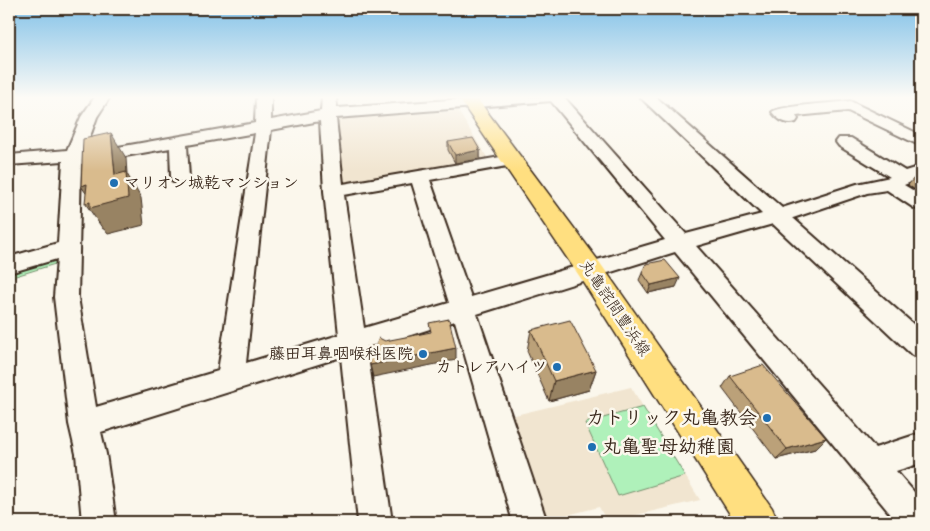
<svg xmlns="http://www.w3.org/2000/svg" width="930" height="531" viewBox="0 0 930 531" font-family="'Architects Daughter','Klee One',sans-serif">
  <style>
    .built { fill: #f1e5d0 }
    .green { fill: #aff1ba; stroke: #758e6c }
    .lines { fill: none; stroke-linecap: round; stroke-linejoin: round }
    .minor-casing { stroke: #3b2a1e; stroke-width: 4 }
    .major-casing { stroke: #3b2a1e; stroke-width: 3 }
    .minor { fill: #fbf7ec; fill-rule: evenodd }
    .major { fill: #ffdf80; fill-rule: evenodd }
    .wall { fill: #bba179; stroke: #3b2a1e }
    .shaded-wall { fill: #988363; stroke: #3b2a1e }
    .building { fill: #d9bb8d; stroke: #3b2a1e }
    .poi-dot { fill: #1f6fb2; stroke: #fbf7ec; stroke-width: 2 }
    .labels { text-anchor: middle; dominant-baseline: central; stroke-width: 5; stroke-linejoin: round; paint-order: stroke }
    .poi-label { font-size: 16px; font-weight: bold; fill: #3b2a1e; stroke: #fbf7ec; text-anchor: end }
    .street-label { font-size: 16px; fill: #3b2a1e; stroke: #fbf7ec }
    .near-poi-label { font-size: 19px; font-weight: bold; fill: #3b2a1e; stroke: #fbf7ec; text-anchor: end }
  </style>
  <rect width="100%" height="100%" fill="#fbf7ec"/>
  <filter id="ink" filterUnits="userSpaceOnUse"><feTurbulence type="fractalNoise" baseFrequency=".02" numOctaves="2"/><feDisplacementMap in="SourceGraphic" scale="10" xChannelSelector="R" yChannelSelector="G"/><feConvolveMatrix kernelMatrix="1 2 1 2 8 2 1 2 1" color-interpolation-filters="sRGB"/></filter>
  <g filter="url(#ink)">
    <path class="built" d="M458,111L490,162L344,185L335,119Z
      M631,387L700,500L607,522L599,507L540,522L507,417Z"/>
    <path class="green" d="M48,258L56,259L55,264L9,278V269Z
      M643,407L685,476L618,496L585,423Z"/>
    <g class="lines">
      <g class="minor-casing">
        <path id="minor" d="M95,97H110L97,117L84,153L255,123L256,97H271V120L321,111L322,97H336L337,108L492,97H564L686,234L762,214L640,97H656L782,208L857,184L890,177L839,146L836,142L839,138H851L905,171L921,166V178L904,185L921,195V210L914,208L887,190L867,193L793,218L921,331V358L912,355L773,224L696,246L875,448L921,433V463L896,471L921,500V522H897L675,252L477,314L547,522H513L455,321L367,349L392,522H358L341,357L101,432L106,454L116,522H82L76,454L69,424L54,297L57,259L9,273V257L58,243L63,161L9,165V155L67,150L81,117ZM551,101L665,240L471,297L430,180L518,164L521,160L518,156L512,155L343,184L336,118ZM320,121L324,191L339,335L246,363L271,130ZM255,133L218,371L96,407L78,297L81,164L170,148L171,178L173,182H187L189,178L187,145ZM412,183L449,303L364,328L344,195Z
          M912,97H921V102L915,100Z
          M850,101L921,135V146L848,111L796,116L798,119L796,122C786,125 778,120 772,112C776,106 837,103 850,101Z"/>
      </g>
      <g class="major-casing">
        <path id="major" d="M458,97H476L600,263L772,508L778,522H735L580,277Z"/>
      </g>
      <use href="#minor" class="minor"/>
      <use href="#major" class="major"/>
    </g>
    <path class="wall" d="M448,142L480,150V159L455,163L448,150Z
      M921,174V194L908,185L915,177Z
      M646,264L676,287L648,293L639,280Z
      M531,330L596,370L589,390L549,401L527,351Z
      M730,376L826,438L815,449L776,459L722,388Z"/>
    <path class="shaded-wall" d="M111,133L126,158L127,174L141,198L144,225L108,234L104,229H103L85,203L90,202L95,206L81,186L115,175Z
      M480,150V159L455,163V155Z
      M680,278L676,287L648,293L651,285Z
      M456,348V360L373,377L370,365Z
      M596,370L589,390L549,401L554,381Z
      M826,438L815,449L776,459L787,449Z"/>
    <path class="building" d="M111,133L115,175L126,172L128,198L90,208V202L85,203L87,184L81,186L83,139Z
      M473,138L480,150L455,155L448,142Z
      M921,174V181L915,177Z
      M665,260L680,278L651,285L642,272L646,264Z
      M449,319L456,348L370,365L367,347L376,345L379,338L385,341L431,332L429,323Z
      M570,320L596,370L554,381L531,330Z
      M763,365L826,438L787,449L730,376Z"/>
  </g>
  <linearGradient id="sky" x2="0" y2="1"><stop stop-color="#81c1e8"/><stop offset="0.57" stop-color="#fdfbf6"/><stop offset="1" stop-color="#fdfbf6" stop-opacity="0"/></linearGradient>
  <rect width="930" height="171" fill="url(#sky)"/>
  <g class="poi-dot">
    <circle cx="114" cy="183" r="5"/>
    <circle cx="423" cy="354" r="5"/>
    <circle cx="557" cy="367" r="5"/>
    <circle cx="767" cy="418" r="5"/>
    <circle cx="592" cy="447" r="5"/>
  </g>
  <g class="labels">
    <g class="poi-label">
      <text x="124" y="183" text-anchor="start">マリオン城乾マンション</text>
      <text x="413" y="354">藤田耳鼻咽喉科医院</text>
      <text x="547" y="367">カトレアハイツ</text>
    </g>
    <g class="street-label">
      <text transform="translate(615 308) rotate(56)">丸亀詫間豊浜線</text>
    </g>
    <g class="near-poi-label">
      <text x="757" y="418">カトリック丸亀教会</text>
      <text x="602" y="447" text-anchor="start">丸亀聖母幼稚園</text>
    </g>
  </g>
  <rect width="930" height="531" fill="none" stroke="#fbf7ec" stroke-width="30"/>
  <rect x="15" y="15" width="900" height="501" fill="none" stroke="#3b2a1e" stroke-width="2" filter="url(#ink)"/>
</svg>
